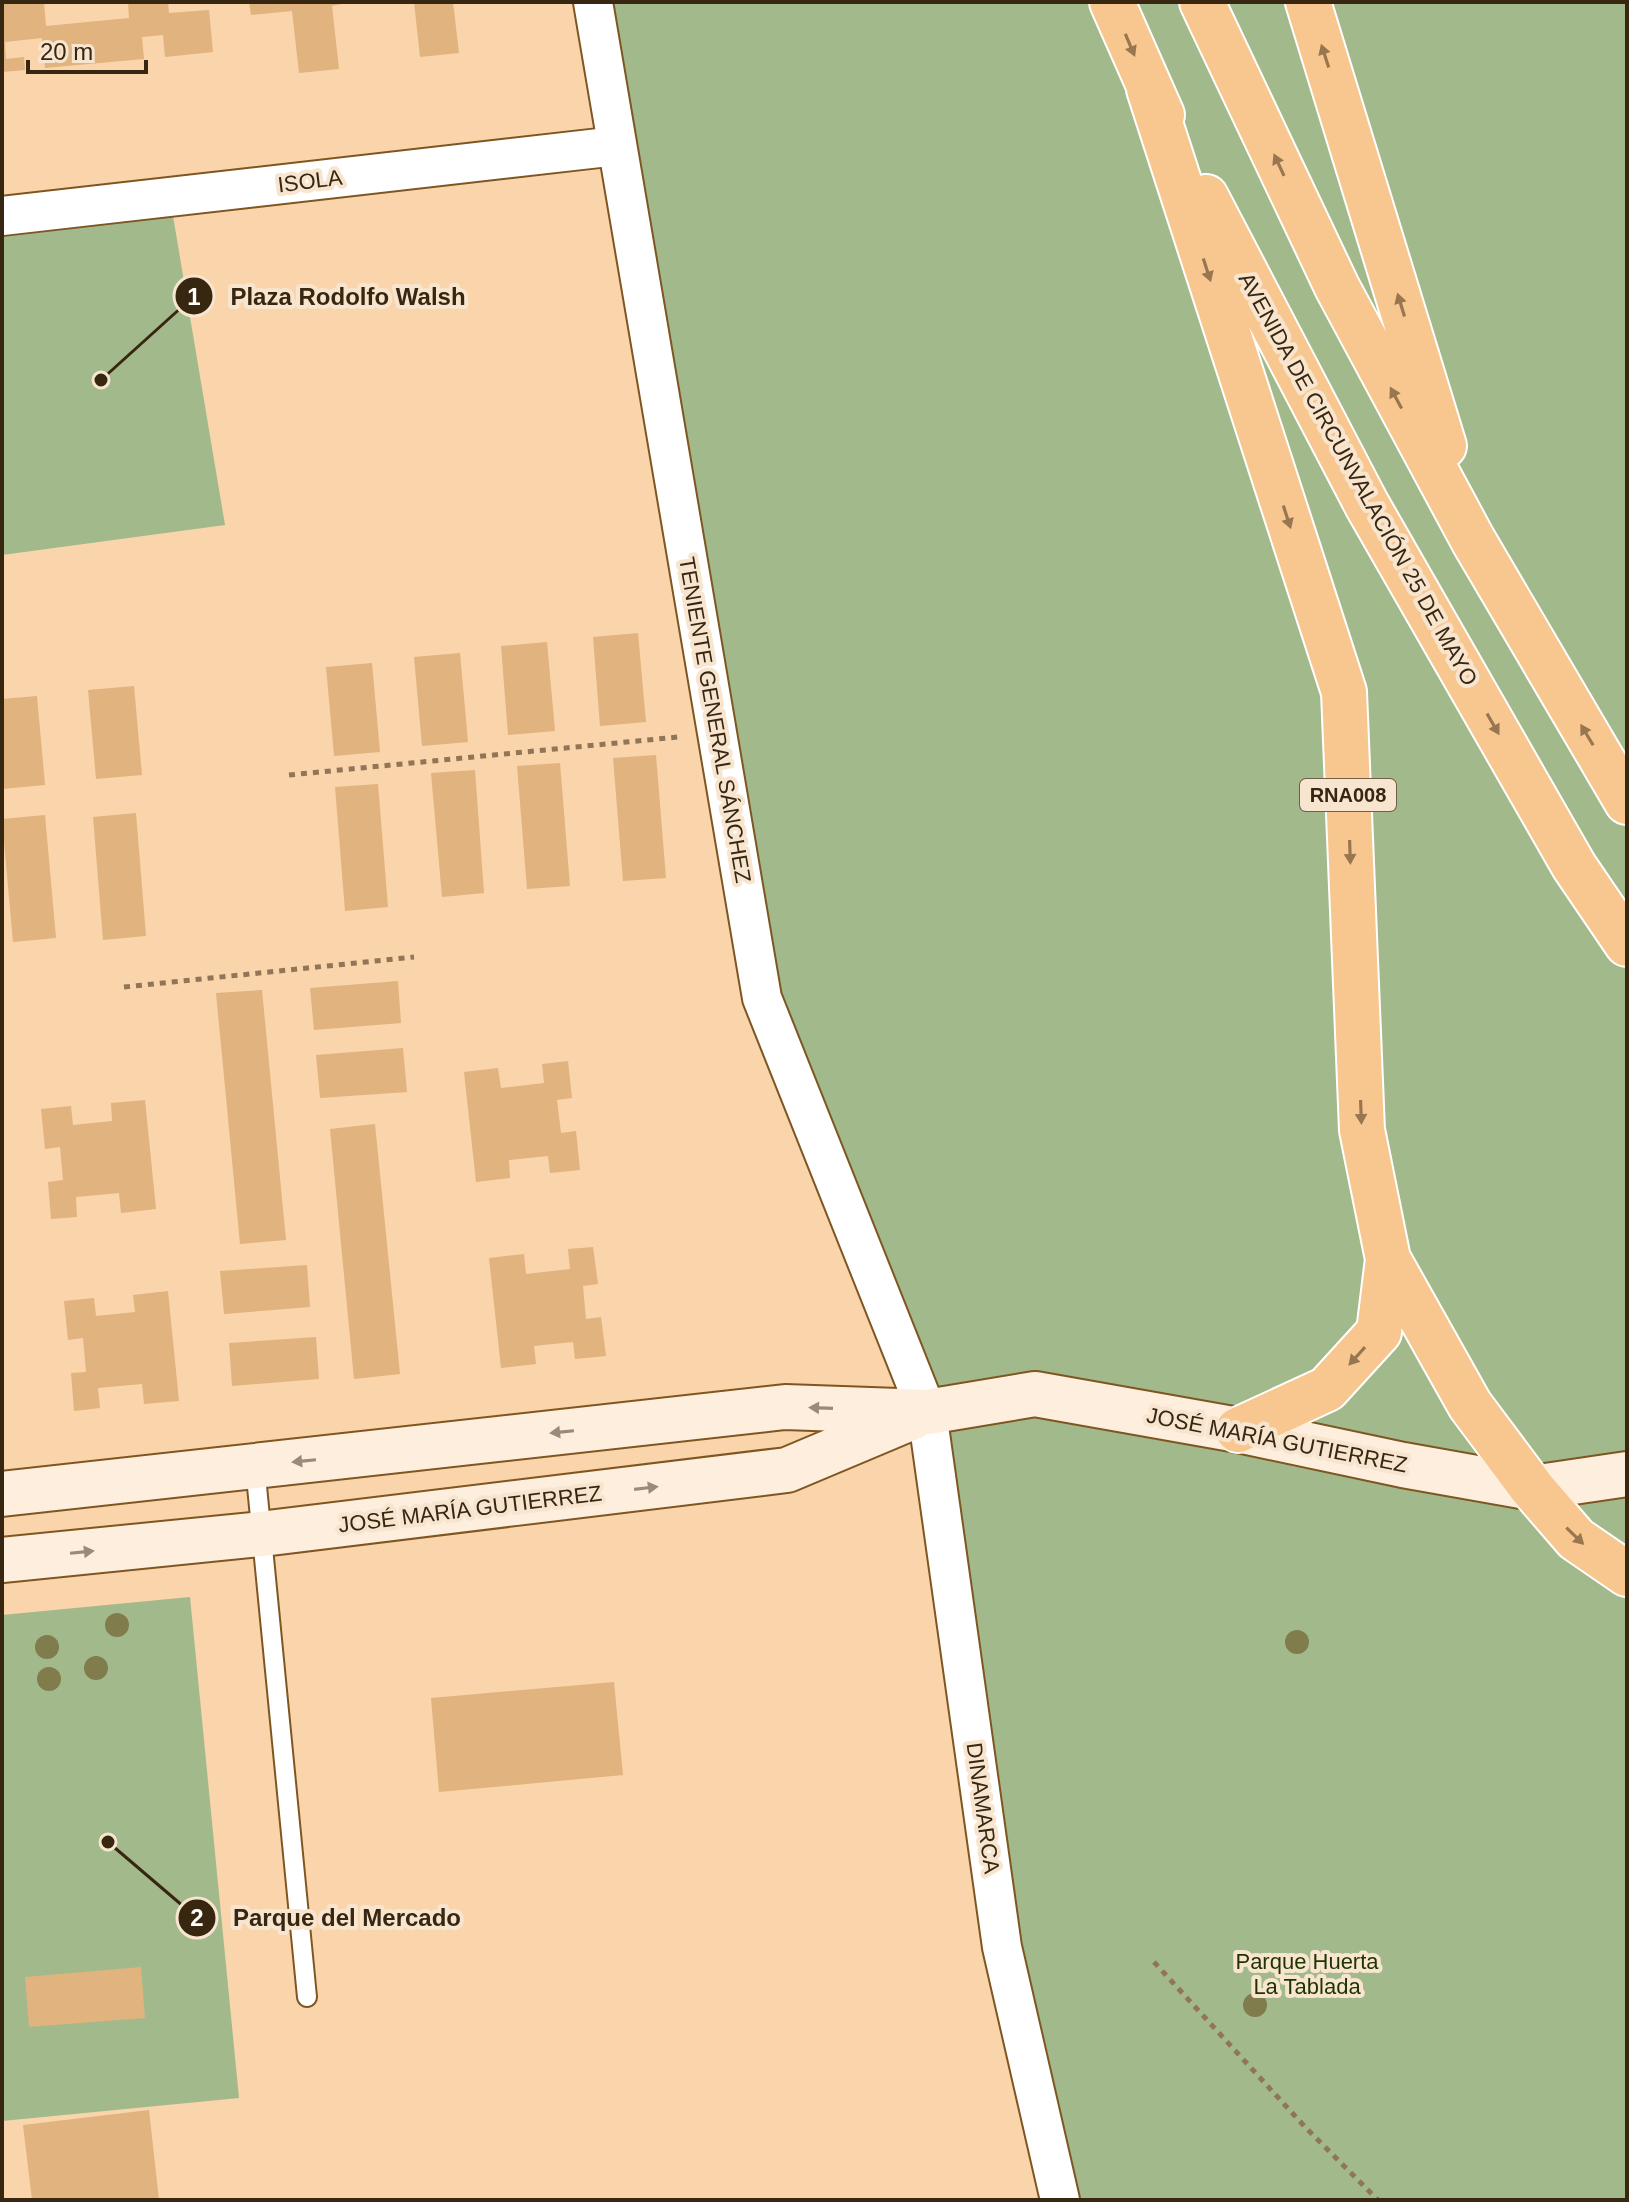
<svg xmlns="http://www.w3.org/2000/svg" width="1629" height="2202" viewBox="0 0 1629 2202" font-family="Helvetica,sans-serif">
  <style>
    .green { fill: #a2b98c }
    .building { fill: #e1b37e }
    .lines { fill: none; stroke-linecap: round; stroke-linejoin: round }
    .lane-casing { stroke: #7f5621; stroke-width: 22 }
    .street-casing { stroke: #7f5621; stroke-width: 42 }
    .secondary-casing { stroke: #7f5621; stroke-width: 48 }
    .highway-casing { stroke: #fff; stroke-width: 48 }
    .path { stroke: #907656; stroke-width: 5; stroke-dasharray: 6 6; stroke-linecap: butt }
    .lane { stroke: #fff; stroke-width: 18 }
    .street { stroke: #fff; stroke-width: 38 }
    .secondary { stroke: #fdeedd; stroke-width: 44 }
    .highway { stroke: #f8c78f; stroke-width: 44 }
    .tree { fill: #817c4c }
    .oneway { fill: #987650 }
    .oneway2 { fill: #9a8a76 }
    .labels { text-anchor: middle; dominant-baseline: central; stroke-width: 8; stroke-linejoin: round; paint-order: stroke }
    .shield { fill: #f8e5d0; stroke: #715f4a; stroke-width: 2 }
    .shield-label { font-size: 20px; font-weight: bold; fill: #372610 }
    .street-label { font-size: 22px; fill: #372610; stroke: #f8e5d0 }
    .park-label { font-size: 22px; fill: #1e3400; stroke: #f8e5d0 }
    .leader { fill: none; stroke: #372610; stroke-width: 3 }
    .callout-dot { fill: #372610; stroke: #f8e5d0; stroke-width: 3 }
    .mark-label { font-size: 24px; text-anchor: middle; font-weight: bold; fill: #fff }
    .callout-label { font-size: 24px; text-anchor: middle; font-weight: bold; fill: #372610; stroke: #f8e5d0; stroke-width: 8; stroke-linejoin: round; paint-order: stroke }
  </style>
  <rect width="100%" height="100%" fill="#fad4aa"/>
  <path class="green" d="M593,2H1627V2200H1060L927,1412L762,997Z
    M173,216L225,525L2,555V234Z
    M190,1597L239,2098L2,2121V1615Z"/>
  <path class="building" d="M2,2H44L46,26L129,18L128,2H168L169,13L209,10L213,52L165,57L163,35L142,37L144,59L45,68L42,38L5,42L6,59L24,57L25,70L2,72Z
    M249,2H351L332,6L339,69L299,73L292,11L251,15Z
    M414,2H453L459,53L420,57Z
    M638,633L646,722L600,726L593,637Z
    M547,642L555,731L508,735L501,646Z
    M460,653L468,742L422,746L414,657Z
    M372,663L380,752L334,756L326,667Z
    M134,686L142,775L96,779L88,690Z
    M37,696L45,785L2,789V699Z
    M656,755L666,878L623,881L613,758Z
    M560,763L570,886L527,889L517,766Z
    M475,770L484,893L442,897L431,773Z
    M378,784L388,907L345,911L335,787Z
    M136,813L146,936L103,940L93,817Z
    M45,815L56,938L13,942L2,819Z
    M398,981L401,1023L314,1030L310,988Z
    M262,990L286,1240L240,1244L216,993Z
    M403,1048L407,1092L320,1098L316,1055Z
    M568,1061L572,1098L557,1100L561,1133L576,1131L580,1170L550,1173L548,1156L509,1160L510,1178L476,1182L464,1072L498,1068L501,1088L544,1083L542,1064Z
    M145,1100L156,1209L121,1213L119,1193L76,1197L77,1217L51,1219L48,1182L63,1180L60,1147L45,1149L41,1109L71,1106L73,1125L112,1121L111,1103Z
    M375,1124L400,1374L354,1379L330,1129Z
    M593,1247L598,1284L583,1286L586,1319L601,1317L606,1356L575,1359L573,1342L534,1346L536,1364L501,1368L489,1258L524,1254L526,1274L570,1269L568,1249Z
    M307,1265L310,1307L224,1314L220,1271Z
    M168,1291L179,1401L144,1404L142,1384L98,1388L100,1408L74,1411L71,1373L86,1372L83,1338L68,1340L64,1301L94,1298L96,1316L135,1312L133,1295Z
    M316,1337L319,1379L232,1386L229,1343Z
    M614,1682L623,1775L439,1792L431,1698Z
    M141,1967L145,2018L29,2027L25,1977Z
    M149,2110L159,2200H32L23,2125Z"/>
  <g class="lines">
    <g class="lane-casing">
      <path id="lane" d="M255,1466L307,1997"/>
    </g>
    <g class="street-casing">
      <path id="street" d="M593,2L762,998L927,1412L1002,1947L1060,2200
        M2,216L617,146"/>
    </g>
    <g class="secondary-casing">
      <path id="secondary" d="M2,1494L785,1407L927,1412L1035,1394L1238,1430L1403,1465L1532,1488L1627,1474
        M2,1560L261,1534L787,1470L913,1417"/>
    </g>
    <g class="highway-casing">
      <path id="highway" d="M1112,2L1162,115
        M1202,2L1337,287L1473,540L1627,802
        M1308,2L1444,446
        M1149,89L1344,692L1362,1130L1388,1259L1470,1405L1532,1488L1576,1539L1627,1574
        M1206,197L1367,505L1574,866L1627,944
        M1238,1430L1327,1389L1379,1332L1388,1259"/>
    </g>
    <path class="path" d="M289,775L678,737
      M124,987L414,957
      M1154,1962L1306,2128L1378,2200"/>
    <use href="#lane" class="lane"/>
    <use href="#street" class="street"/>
    <use href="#secondary" class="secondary"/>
    <use href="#highway" class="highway"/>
  </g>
  <g class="tree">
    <circle cx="117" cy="1625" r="12"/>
    <circle cx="1297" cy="1642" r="12"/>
    <circle cx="47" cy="1647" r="12"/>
    <circle cx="96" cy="1668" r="12"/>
    <circle cx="49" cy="1679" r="12"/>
    <circle cx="1255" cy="2005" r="12"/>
  </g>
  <defs><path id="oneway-solid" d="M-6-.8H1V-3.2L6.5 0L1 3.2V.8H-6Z" transform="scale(2)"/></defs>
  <g class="oneway">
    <use href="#oneway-solid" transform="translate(1130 45) rotate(67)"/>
    <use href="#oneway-solid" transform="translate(1325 56) rotate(-108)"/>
    <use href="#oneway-solid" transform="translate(1279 165) rotate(-115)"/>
    <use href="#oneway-solid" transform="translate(1207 270) rotate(72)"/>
    <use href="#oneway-solid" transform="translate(1401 305) rotate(-107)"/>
    <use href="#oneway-solid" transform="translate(1396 398) rotate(-118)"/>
    <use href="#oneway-solid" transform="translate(1287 517) rotate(72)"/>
    <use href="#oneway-solid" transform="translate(1493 724) rotate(60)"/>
    <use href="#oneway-solid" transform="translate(1587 735) rotate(-121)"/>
    <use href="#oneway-solid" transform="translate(1350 852) rotate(88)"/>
    <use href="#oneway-solid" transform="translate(1361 1112) rotate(88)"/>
    <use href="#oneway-solid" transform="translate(1357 1356) rotate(132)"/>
    <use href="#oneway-solid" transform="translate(1575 1536) rotate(44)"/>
  </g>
  <g class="oneway2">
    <use href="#oneway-solid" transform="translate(821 1408) rotate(-178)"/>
    <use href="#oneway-solid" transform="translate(562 1432) rotate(174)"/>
    <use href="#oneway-solid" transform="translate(304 1461) rotate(174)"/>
    <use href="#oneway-solid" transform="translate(646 1488) rotate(-7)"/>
    <use href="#oneway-solid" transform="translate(82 1552) rotate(-6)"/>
  </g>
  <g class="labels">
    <rect class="shield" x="1300" y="779" width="96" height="32" rx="6"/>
    <g class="shield-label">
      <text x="1348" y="795">RNA008</text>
    </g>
    <g class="street-label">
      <text transform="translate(310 181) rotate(-7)">ISOLA</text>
      <text transform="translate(1358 479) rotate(61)">AVENIDA DE CIRCUNVALACIÓN 25 DE MAYO</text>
      <text transform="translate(715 720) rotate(80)">TENIENTE GENERAL SÁNCHEZ</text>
      <text transform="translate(1277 1440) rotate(11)">JOSÉ MARÍA GUTIERREZ</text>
      <text transform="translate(470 1509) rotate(-7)">JOSÉ MARÍA GUTIERREZ</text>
      <text transform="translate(983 1808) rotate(82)">DINAMARCA</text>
    </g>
    <g class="park-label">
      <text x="1307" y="1961">Parque Huerta<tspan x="1307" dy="25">La Tablada</tspan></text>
    </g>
  </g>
  <path class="leader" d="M101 380L194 296M108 1842L197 1918"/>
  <g class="callout-dot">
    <circle cx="101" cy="380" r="8"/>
    <circle cx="108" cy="1842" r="8"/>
    <circle cx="194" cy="296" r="20"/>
    <circle cx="197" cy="1918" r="20"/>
  </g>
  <g class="mark-label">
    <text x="194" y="305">1</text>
    <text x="197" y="1926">2</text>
  </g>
  <g class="callout-label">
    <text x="348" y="305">Plaza Rodolfo Walsh</text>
    <text x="347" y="1926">Parque del Mercado</text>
  </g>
  <rect width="1629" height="2202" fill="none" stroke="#372610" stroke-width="8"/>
  <path d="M28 60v12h118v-12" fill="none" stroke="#372610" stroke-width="4"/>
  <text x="40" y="60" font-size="24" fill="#372610" stroke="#f8e5d0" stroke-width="6" paint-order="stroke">20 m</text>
</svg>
